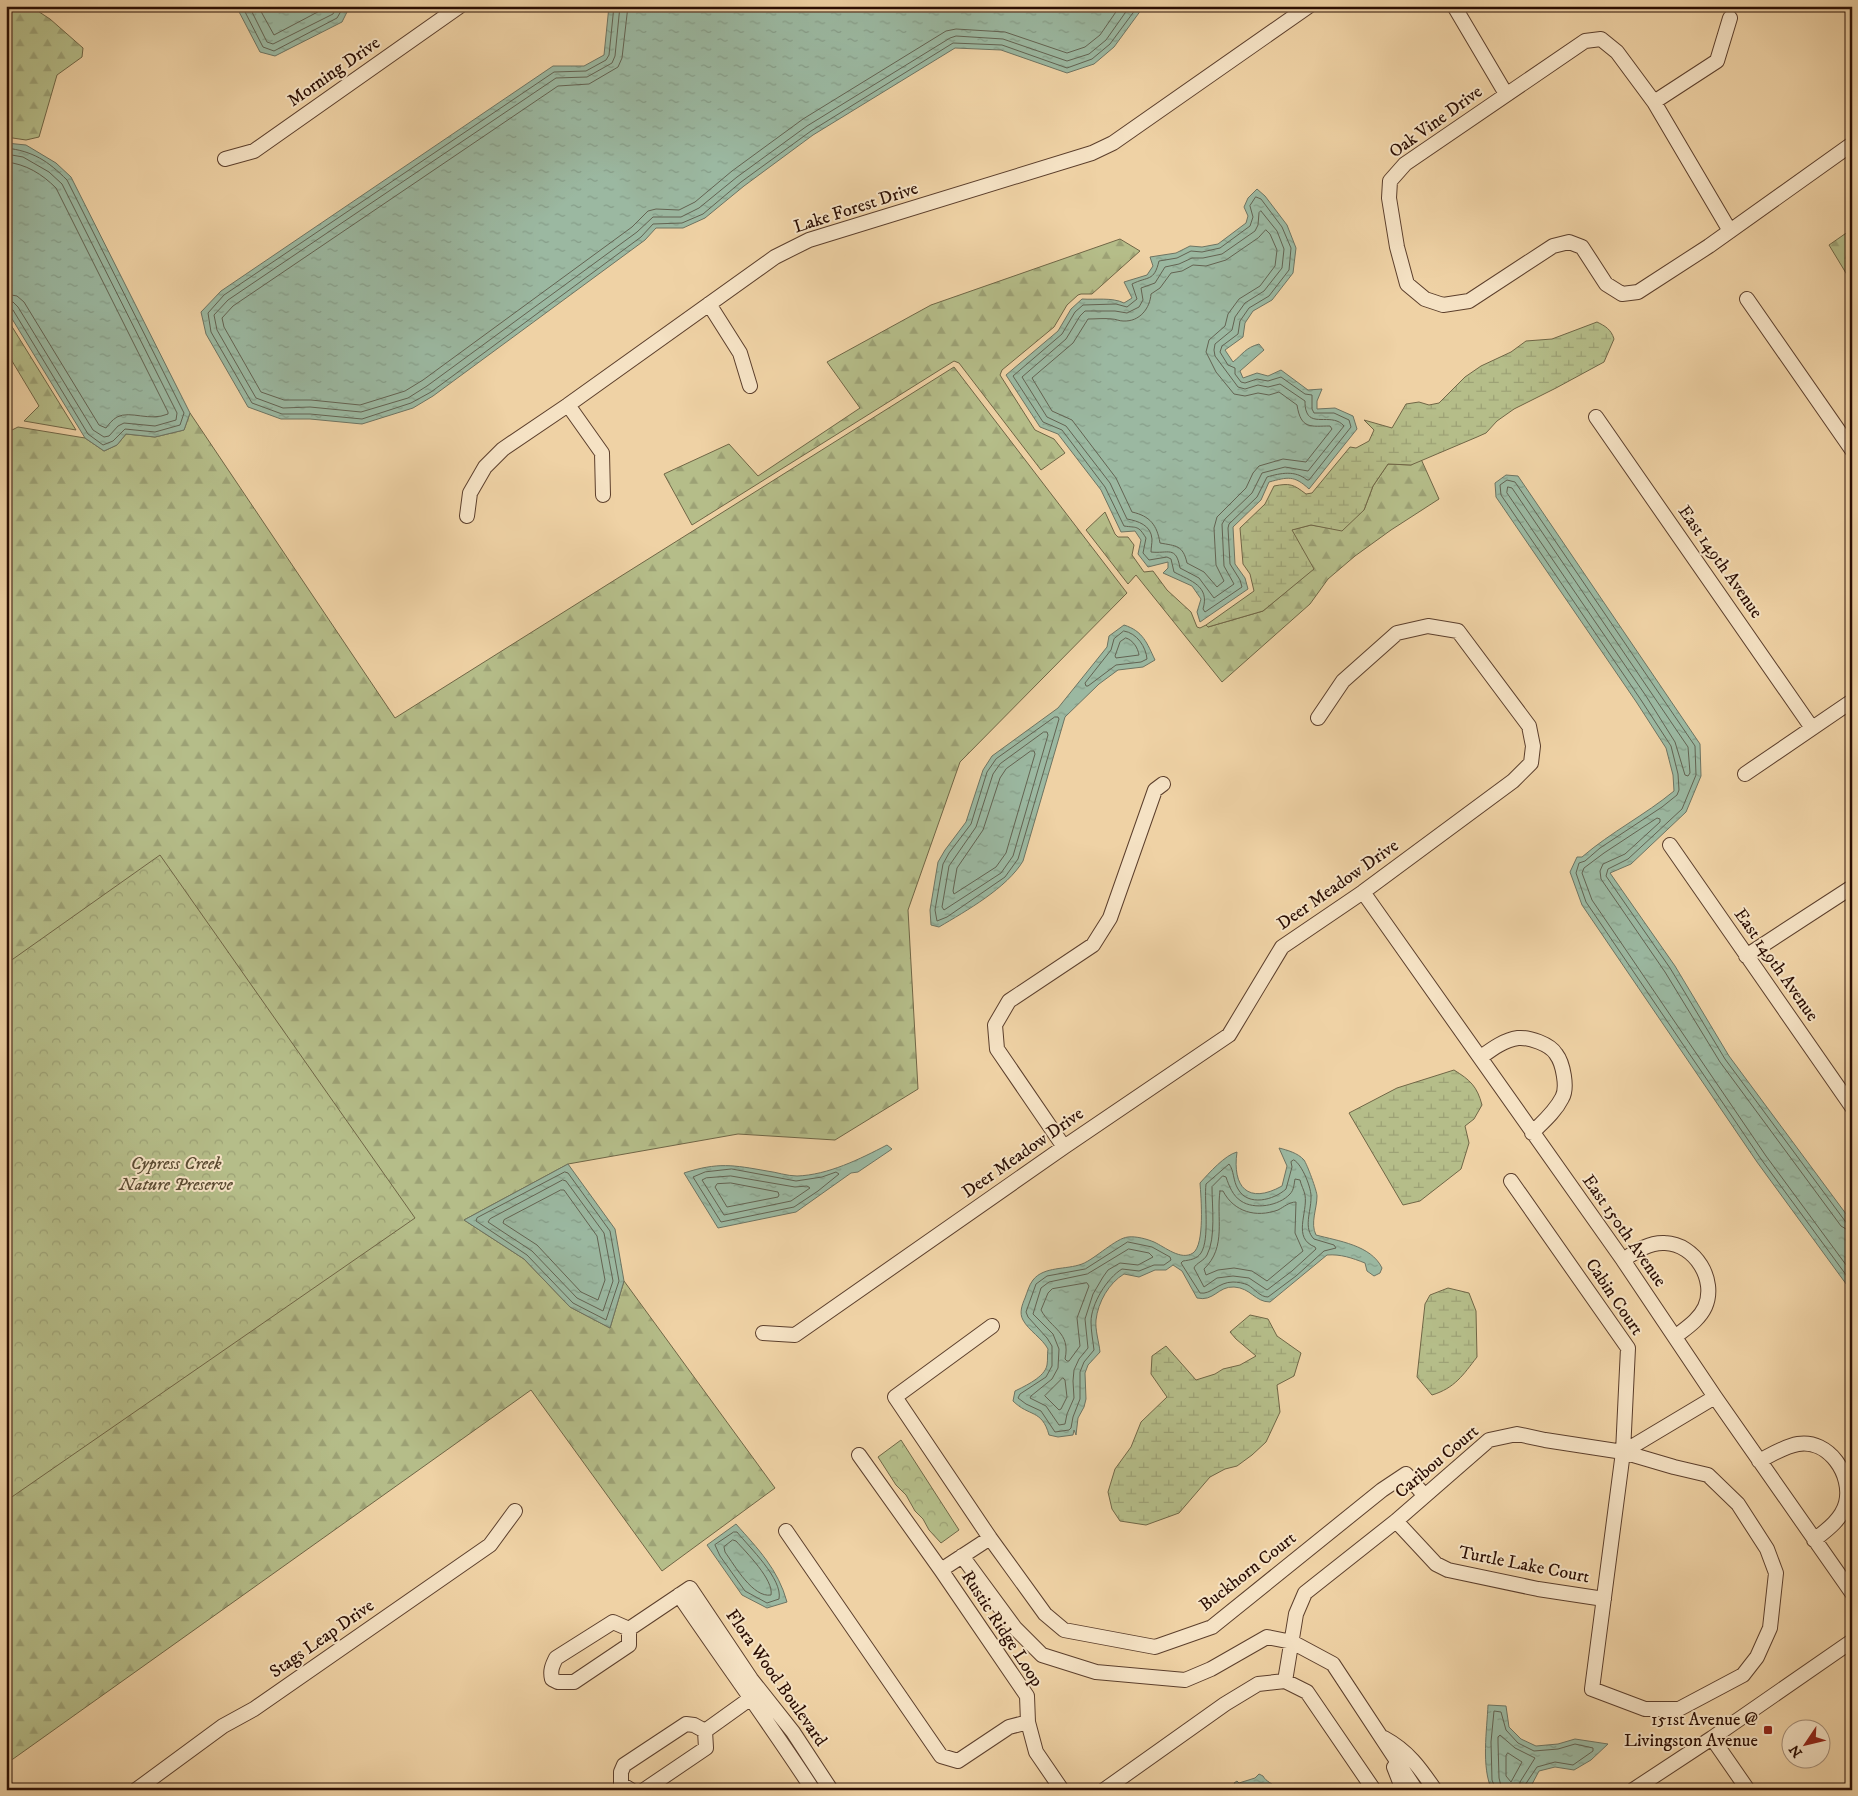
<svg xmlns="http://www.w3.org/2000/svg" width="1858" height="1796" viewBox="0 0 1858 1796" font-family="'IM FELL DW Pica',serif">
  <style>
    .forest { fill: url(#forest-firs); stroke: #706646 }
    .wetland { fill: url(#wetland-marsh); stroke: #706646 }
    .park { fill: url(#park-crowns); stroke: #706646 }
    .water { fill: url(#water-ripples); stroke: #6e7462 }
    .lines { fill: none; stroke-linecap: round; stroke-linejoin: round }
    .shore { stroke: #636352; stroke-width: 1 }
    .minor-casing { stroke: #5c3f2c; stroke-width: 16 }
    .minor { stroke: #f5e2c4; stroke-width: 14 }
    .poi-dot { fill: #8f2418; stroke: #f5e2c4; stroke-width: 2 }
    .labels { text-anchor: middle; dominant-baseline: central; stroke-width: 4; stroke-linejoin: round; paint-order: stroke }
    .street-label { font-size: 18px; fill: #2b0e03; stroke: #f5e2c4 }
    .park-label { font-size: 18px; font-style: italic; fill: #5b4b32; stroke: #f5e2c4 }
    .poi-label { font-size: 18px; fill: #2b0e03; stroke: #f5e2c4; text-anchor: end }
  </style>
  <defs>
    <pattern id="forest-firs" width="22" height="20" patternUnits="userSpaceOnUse" patternTransform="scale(1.25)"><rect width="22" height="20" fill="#b5bd89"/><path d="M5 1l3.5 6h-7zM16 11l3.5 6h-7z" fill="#9ca175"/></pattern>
    <pattern id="wetland-marsh" width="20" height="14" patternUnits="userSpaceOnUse" patternTransform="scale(1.25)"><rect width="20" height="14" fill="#b5bd89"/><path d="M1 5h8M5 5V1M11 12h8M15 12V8" fill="none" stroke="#9ca175"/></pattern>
    <pattern id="park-crowns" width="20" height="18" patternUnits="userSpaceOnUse" patternTransform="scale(1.25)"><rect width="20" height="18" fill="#b5bd89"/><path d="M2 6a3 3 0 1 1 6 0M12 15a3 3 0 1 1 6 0" fill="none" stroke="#9ca175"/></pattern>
    <pattern id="water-ripples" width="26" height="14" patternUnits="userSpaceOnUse" patternTransform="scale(1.25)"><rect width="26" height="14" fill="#9bb8a1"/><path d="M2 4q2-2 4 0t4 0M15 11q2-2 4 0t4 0" fill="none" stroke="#869d89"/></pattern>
  </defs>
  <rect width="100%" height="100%" fill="#efd2a5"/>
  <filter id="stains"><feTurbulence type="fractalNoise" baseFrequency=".004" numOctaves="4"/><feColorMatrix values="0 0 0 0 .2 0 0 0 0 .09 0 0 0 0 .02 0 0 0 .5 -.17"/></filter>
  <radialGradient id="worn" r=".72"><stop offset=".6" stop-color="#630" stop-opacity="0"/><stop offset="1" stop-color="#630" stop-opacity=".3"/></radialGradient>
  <path class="forest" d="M6,6H30L50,19L83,48L82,57L57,75L39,137L26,140L6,137Z
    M1852,229V283L1829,245Z
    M1120,239L1140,251L1092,294H1081L1078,295L1067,305L1054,327L1002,370L1000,375L1035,430L1054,439L1065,453L1041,470L959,363L954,361L692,525L664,474L729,444L758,476L860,408L827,362L931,305Z
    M6,317L76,430L24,421L39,406L6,351Z
    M954,367L1127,593L960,762L908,910L918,1089L835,1140L738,1134L568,1164L464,1220L524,1259L570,1307L610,1328L624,1281L775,1488L662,1571L531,1390L6,1764V433L18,427L85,438L104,451L117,445L126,434L155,437L184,430L190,413L395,718Z
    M1421,459L1439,499L1391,530L1355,556L1328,579L1310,604L1222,682L1136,575L1128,584L1086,530L1105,512L1115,534L1118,537H1128L1134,545L1132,555L1144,572L1153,571L1167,590L1191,612L1197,627L1200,628L1206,625L1208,627L1263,611L1313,569L1291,530L1311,525L1324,527L1364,510L1373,486L1388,464L1411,465Z"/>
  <path class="wetland" d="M1597,322C1605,326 1611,329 1614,339L1604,362L1556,388L1514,409L1497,421L1486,433L1477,437L1411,465L1388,464L1373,486L1364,510L1342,531L1311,525L1292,530L1314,569L1263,611L1208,627L1206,625L1254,591L1250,574L1243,564L1240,528L1265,504L1274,486C1290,483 1293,484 1306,494L1312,493L1350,447L1356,448L1369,441L1374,430L1364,420L1392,428L1406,404L1419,402L1429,405L1439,403L1465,377L1481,366L1511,352L1526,341L1552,339Z
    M1454,1070C1470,1080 1477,1086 1482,1105L1474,1119L1465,1126L1469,1143L1461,1169L1420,1201L1403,1205L1349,1113L1397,1088Z
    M1448,1288L1469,1293L1476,1311L1477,1357C1463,1375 1455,1388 1432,1395L1417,1377L1425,1304L1430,1295Z
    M1250,1315L1268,1319L1277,1336L1301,1353L1294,1376L1277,1385L1280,1412L1266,1442L1252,1455L1237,1466L1225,1469L1210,1477L1179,1513L1146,1525L1120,1521L1112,1509L1108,1492L1115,1469L1131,1447L1141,1422L1167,1397L1151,1374L1152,1356L1166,1346L1196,1380L1215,1374L1223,1369L1240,1365L1256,1356L1236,1339L1230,1332Z"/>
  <path class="park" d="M160,855L415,1218L6,1501V964Z
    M901,1440L959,1530L941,1543L929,1530L923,1519L915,1511L906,1495L896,1485L878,1457Z"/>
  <path class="water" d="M236,6H350L342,22L275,56L260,52Z
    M609,6H1144L1114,47L1094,64L1067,73L1001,50L955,48L813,135L744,186L705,218L683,228H656L645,240L433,396L413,408L362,424L310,419H281L248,407L206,334L201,312L221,291L553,66H584L604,55Z
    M6,143L26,145L56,163L71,177L190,413L184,430L155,437L126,434L117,445L104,451L85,438L6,309Z
    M1257,189L1265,196L1287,225L1296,248L1293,273L1272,300L1253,311L1245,323L1243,337L1225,350L1233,362C1243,354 1245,348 1259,344L1264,350L1240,371L1243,378L1257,373L1268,376L1281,370L1308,390L1322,389L1317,401V409L1335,408L1353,416L1357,429L1309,489C1294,475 1288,477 1269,482L1261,500L1233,527L1235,564L1245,578L1248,589L1200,622L1197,612L1201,599L1192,586L1163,573L1168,568V562L1148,567L1138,554L1141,540L1135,531L1121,532L1101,490L1058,434L1040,427L1006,375L1058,331L1071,309L1082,299C1095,300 1112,297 1124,303L1132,298L1124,282L1147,275L1153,266L1150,257L1176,253L1190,246L1202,247L1218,244L1246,223L1248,216L1244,207L1248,198Z
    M1506,475L1518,476L1700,744L1701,776L1686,812L1631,864L1610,873L1675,966L1729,1056L1852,1222V1292L1757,1162L1582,905L1570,872L1577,857H1582C1611,832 1645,815 1674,791L1673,775L1666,748L1637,703L1496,497L1495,483Z
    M1124,625C1143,631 1147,643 1155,660L1143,667L1118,670L1099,684L1065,717L1023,861C1007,888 966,911 939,927L931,925L930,910L938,862L945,850L966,822L983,770L992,756L1058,708L1107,647L1109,636Z
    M887,1145L892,1149L858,1172L851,1173L796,1212L718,1228L684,1173C718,1162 733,1165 767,1171C776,1172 787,1176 797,1176C828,1175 860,1159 887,1145Z
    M1279,1148C1287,1150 1298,1153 1304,1160C1307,1164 1317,1191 1317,1196C1317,1209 1310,1223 1316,1235C1338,1241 1371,1245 1382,1268L1380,1273L1374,1276L1367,1271L1365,1263C1352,1258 1341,1254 1327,1255L1270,1302C1255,1302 1251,1288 1234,1287C1218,1286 1214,1302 1197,1298L1182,1271L1173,1265L1166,1270H1155L1139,1277L1124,1274C1109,1283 1098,1302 1096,1320C1095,1330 1099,1342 1100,1352L1088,1365L1085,1373L1086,1399L1084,1407L1078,1418L1076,1435L1074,1430L1073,1435L1058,1437L1049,1435C1042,1409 1029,1417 1013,1401L1015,1391C1025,1386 1045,1377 1047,1365C1048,1359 1047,1355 1048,1349C1042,1338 1029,1331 1023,1320C1019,1313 1022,1305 1025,1298C1027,1293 1029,1285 1033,1280C1044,1266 1066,1270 1082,1264C1095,1259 1116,1238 1128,1237C1136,1236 1147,1239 1154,1242C1165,1247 1181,1261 1193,1253C1205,1245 1201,1197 1200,1183C1209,1173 1225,1155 1237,1152C1232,1187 1248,1205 1282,1186L1287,1166Z
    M568,1164L615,1229L624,1281L610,1328L570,1307L524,1259L464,1220Z
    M736,1524C758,1549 778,1569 787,1602L767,1608L742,1595L707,1545Z
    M1488,1705L1506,1706L1509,1727L1521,1739L1536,1746L1558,1744L1575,1739L1608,1744L1591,1760L1574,1770L1555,1767L1539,1771L1530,1788V1790H1492C1481,1768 1487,1729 1488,1705Z
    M1259,1774L1263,1776C1266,1782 1273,1783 1278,1790L1284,1785L1287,1790H1262L1259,1788L1233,1790L1236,1786L1234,1783L1237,1781L1239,1783L1255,1778Z"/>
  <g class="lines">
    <path class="shore" d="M242,6L263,47L274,51L337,18L344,6
      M249,6L267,42L273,44L333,14L337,6
      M258,6L274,35L329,6
      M614,6L609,55L606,60L586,71L554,72L224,295L208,313L211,332L252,403L282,414H310L362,419L411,403L431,392L641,237L653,224L682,223L703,214L741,182L811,131L953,43L1002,45L1067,68L1092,59L1110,44L1138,6
      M620,6L615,56L612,63L587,77L556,78L228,300L214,315L217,330L256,398L283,408L310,407L361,412L408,398L427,386L637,232L653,217H681L699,208L737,177L807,126L950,38L956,36L1003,39L1067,61L1089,54L1106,40L1130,6
      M628,6L622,58L618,67L589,84L558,86L233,306L222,318L224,327L261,392L284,400H311L360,405L405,391L423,380L632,227L648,211L656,209L679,210L695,202L732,171L803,119L946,31L956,29L1005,32L1067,53L1085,47L1100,35L1120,6
      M6,148C33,151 48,161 67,180L184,413L180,425L155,432L125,429L113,441L103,445L88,434L13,310L6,307
      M6,154L23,157L49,172L62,184L177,413L176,420L155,426L124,423L118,426L109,436L104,437L93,430L18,307L13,302L6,301
      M6,162C26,164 42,174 56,188L168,412V414C149,422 131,410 117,417C112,420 109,424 106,428L99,425L24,302L17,296L6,294
      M1256,197L1261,199L1282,227L1291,248L1289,270L1269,296L1249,308L1240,321L1238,334L1222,346L1220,352L1228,365L1235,368V374L1241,382L1245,383L1257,379L1268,381L1281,377L1305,394L1312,395V409L1314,413H1334L1349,420L1351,427L1309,480H1307C1295,470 1281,473 1267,477L1257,497L1229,524L1228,528L1230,564L1240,580L1242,587L1205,612L1203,609C1210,586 1191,581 1174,572L1171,559L1167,557L1149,560L1143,553L1146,538C1138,525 1137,528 1124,526L1105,487L1062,430L1043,422L1013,376L1062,334L1075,312L1083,305L1116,304L1127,307L1137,299L1132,284C1148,276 1154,282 1159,261L1177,258L1191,251L1202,252L1220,248L1250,226L1253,217L1250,206Z
      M1261,211L1277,231L1284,249L1282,268L1264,291L1245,303L1235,317L1232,330L1215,344L1214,350L1215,356L1238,387L1245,389L1258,385L1268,387L1280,384L1305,401C1305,404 1305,409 1307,413C1313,426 1333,413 1344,426L1308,471L1285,467L1262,473L1252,493L1225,519L1222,524L1224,566L1234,584L1214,598L1199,578L1180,568C1176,545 1168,554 1151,552C1151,548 1152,544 1152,539C1151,525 1138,521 1127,519L1110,483L1066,426L1047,417L1022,377L1066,339L1080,316L1085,311H1115L1127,313L1139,307L1143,300L1141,288L1155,283L1165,267L1179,264L1192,258H1203L1222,254L1255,231L1258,225L1259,213Z
      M1266,230L1270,234L1277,250L1275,266L1260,286L1239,299L1228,314L1225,326L1209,340L1206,352L1216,372L1234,394L1245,396L1258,393L1269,395L1279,392L1297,405C1301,430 1311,426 1330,426L1332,429L1306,462L1283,459L1259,466L1253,473L1246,488L1217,517L1214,528L1216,565L1224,581L1217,587L1204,572L1187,563C1183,545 1176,546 1160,543C1157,525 1150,516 1132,512L1116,478L1072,420L1052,411L1032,378L1073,343L1088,319C1096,319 1104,318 1112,319C1116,319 1119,321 1123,321C1140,322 1150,308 1151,294L1160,288L1171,273L1182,271L1193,265L1206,266L1226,260L1258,238Z
      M1508,487L1512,488L1688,747L1690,773L1688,776L1685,775L1675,742L1646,696L1507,493Z
      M1124,631C1137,633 1146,647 1147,659L1141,662L1116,665L1088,686H1086L1085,683L1111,650L1114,639Z
      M1126,638C1133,640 1138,648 1139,655L1116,658L1115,656L1120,642Z
      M1055,717H1058L1059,719L1018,859L1005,877L947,917L937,921L935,910L943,864L949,853L971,824L987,772L996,759Z
      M1044,732H1047L1048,735L1013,856L1001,873L944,910L942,907L949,866L976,827L993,774L1000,764Z
      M1031,751H1034L1035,754L1006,853L996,867L954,894L953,891L957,868L983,830L1000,778L1006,769Z
      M1294,1160C1302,1164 1312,1189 1311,1198C1311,1212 1303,1228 1314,1239L1334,1245L1336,1248L1324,1251L1296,1276L1268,1297C1260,1297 1255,1289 1248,1285C1244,1283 1237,1282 1233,1282C1218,1282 1211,1295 1200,1293L1181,1263L1183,1261C1190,1260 1197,1259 1201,1253C1210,1239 1204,1201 1206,1184L1229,1164C1234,1170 1233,1181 1238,1189C1248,1207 1274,1200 1286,1189L1292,1167L1291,1162Z
      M732,1169L796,1181L822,1177L836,1172L839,1174L818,1191L794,1207L721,1222L693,1177L705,1172Z
      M565,1172L568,1173L610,1231L619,1281L606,1320L573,1303L527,1255L476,1221L477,1218Z
      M731,1176L795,1187L807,1186L810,1188L791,1201L724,1215L702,1180L706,1178Z
      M1223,1176L1226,1177C1229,1186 1233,1196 1241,1201C1254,1210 1279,1206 1290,1194C1294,1190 1294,1184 1295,1179L1300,1180C1301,1185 1304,1190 1305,1195C1308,1213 1292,1238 1315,1247L1316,1249L1292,1271L1267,1290L1249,1278L1233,1276L1217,1278L1204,1287L1194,1268C1196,1263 1204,1261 1207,1255C1216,1238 1212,1206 1212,1187Z
      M563,1180L566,1181L604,1233L613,1281L603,1311L577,1298L532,1251L488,1222L490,1219Z
      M731,1183L778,1192L779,1195L778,1197L727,1207L715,1187L717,1184Z
      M561,1190H564L597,1236L605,1280L598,1300L581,1292L537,1245L503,1223L504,1220Z
      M1220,1191H1223C1234,1212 1256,1218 1278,1210C1284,1207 1289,1202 1296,1202L1295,1233L1303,1251L1267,1281L1252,1271L1234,1268L1218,1270L1206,1275L1204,1269C1227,1247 1216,1218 1220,1191Z
      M1852,1224L1845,1221L1725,1059L1670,968L1606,876L1608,869L1628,859L1682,809L1696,775L1695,746L1515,482L1507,480L1500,485L1501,495L1641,700L1671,746L1678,774L1679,790L1677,795L1662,807L1600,848L1585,861L1579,863L1576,873L1586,902L1761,1159L1852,1283
      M1852,1230L1846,1229L1841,1226L1720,1062L1665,972L1601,879L1600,871L1603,864L1625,854L1660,822V819L1657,818L1604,853L1584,868L1582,873L1592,900L1766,1156L1852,1273
      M1128,1242L1152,1247L1170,1257L1171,1260L1164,1265H1154L1139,1271L1122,1269C1107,1278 1091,1304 1091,1322C1091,1331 1093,1341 1094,1350L1084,1362L1080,1372V1399L1073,1417L1071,1428L1069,1430L1055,1432L1041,1411L1026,1404L1018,1398L1020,1394L1046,1377L1052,1366V1346L1047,1338L1028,1317L1026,1312L1036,1284L1047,1276L1085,1269Z
      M1129,1249L1149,1253L1153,1257L1138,1265L1120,1263L1108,1270L1103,1277L1093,1294L1085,1319L1088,1348L1079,1359L1074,1370L1073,1381L1074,1398L1067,1414L1065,1424L1059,1425L1046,1406L1030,1398L1031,1396L1052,1379L1058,1368L1059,1349L1053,1334L1033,1314L1041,1288L1049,1282L1087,1274Z
      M1087,1283L1089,1286L1077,1318L1080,1346L1069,1361H1067L1065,1359C1071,1332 1051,1329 1041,1310L1048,1293L1052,1289Z
      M1063,1378L1065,1380L1067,1397L1061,1409L1059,1410L1045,1396Z
      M734,1532H737C749,1547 783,1579 779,1599L767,1603L745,1591L720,1556L715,1545Z
      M733,1540L736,1541C746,1552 774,1580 771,1595C753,1598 735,1566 725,1552L724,1547Z
      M1508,1753L1522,1762L1511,1782L1506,1776V1756Z
      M1496,1790L1492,1780L1491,1742L1494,1711L1501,1712L1506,1730L1518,1743L1534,1751L1558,1749L1575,1744L1593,1748V1751L1573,1765L1555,1762L1537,1767L1525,1785V1790
      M1502,1790L1499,1778L1498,1742V1737L1500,1735L1515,1748L1535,1758L1520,1782L1519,1790"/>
    <g class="minor-casing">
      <path id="minor" d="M1454,6L1506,94
        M1654,102L1717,61L1730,18
        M225,159L254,151L460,6
        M1730,231L1654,102L1617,52L1601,39L1585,41L1405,164L1390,181L1389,198L1397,247L1407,284L1425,299L1443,305L1469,301L1553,246L1569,242L1582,247L1606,284L1622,294L1638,292L1709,246L1845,149L1852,144
        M1747,299L1852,450
        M709,304L740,353L750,386
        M568,405L602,453L603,495
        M1596,417L1812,728
        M467,516L470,493L485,467L503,449L568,405L775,257L809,240L1092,153L1113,143L1309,6
        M1745,774L1852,701
        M1670,845L1852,1107
        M1363,892L1623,1260L1715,1397L1852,1593
        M1746,956L1852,887
        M1481,1057C1492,1049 1504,1040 1518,1038C1529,1037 1550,1044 1556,1054C1563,1063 1568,1088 1562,1098C1555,1112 1543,1122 1532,1133
        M1064,1147L997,1049L995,1025L1009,1001L1093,945L1110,918L1155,790L1163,784
        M1511,1181L1628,1348L1623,1452L1592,1689L1645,1709H1679L1743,1675L1757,1657L1770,1628L1776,1573L1767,1549L1738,1504L1708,1475L1674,1467L1623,1452
        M1623,1260C1635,1252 1649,1242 1665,1243C1695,1244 1717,1280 1705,1307C1699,1320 1686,1328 1675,1337
        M992,1326L895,1397L990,1538L1045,1614L1064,1630L1155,1647L1212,1627L1382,1490L1406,1474L1424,1495
        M763,1333L795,1335L1064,1147L1229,1035L1282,947L1363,892L1513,781L1531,763L1533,746L1529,726L1458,631L1428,626L1397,633L1343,681L1318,718
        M859,1455L941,1570L1027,1696L1028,1722L1036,1752L1062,1790
        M1759,1461C1771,1455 1785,1446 1798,1444C1829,1439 1853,1475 1846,1503C1842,1519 1827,1530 1814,1540
        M1396,1521L1436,1564L1448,1570L1538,1589L1604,1599
        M786,1531L941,1756L958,1761L1009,1727L1028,1722
        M962,1556L1015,1628L1042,1655L1096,1672L1185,1680L1211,1669L1267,1637L1292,1642L1333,1664L1416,1790
        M941,1570L990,1538
        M679,1595C723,1660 770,1724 813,1790
        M629,1629L613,1622L556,1658C552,1666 550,1671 552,1679L558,1682H574L629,1645V1629L690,1588L751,1679L793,1732L831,1790
        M705,1731L758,1693
        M1384,1738C1408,1751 1420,1768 1435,1790
        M1712,1738L1748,1790
        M1394,1767L1403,1790
        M136,1790L223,1726L254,1709L490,1545L515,1511
        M631,1790L621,1784V1772L624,1765L686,1724L694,1725L705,1731
        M644,1790L706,1748L705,1731
        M1104,1790L1225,1704L1258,1684L1285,1681
        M1374,1790L1307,1692L1285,1681L1296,1614L1305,1593L1396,1521L1489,1440L1517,1434L1545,1440L1623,1452L1715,1397
        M1633,1790L1712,1738L1852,1641"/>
    </g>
    <use href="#minor" class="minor"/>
  </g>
  <rect class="poi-dot" x="1763" y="1725" width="10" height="10" rx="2.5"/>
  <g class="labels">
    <g class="street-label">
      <text transform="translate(334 72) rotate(-35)">Morning Drive</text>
      <text transform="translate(1436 122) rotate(-36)">Oak Vine Drive</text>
      <text transform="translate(856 208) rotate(-18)">Lake Forest Drive</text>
      <text transform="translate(1720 562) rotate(55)">East 149th Avenue</text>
      <text transform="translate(1338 885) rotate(-35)">Deer Meadow Drive</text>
      <text transform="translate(1776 965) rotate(55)">East 149th Avenue</text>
      <text transform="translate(1023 1153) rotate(-35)">Deer Meadow Drive</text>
      <text transform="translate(1624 1231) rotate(55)">East 150th Avenue</text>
      <text transform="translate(1614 1297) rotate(56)">Cabin Court</text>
      <text transform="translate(1437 1462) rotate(-40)">Caribou Court</text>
      <text transform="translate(1524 1565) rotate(11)">Turtle Lake Court</text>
      <text transform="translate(1248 1572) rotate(-38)">Buckhorn Court</text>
      <text transform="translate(1002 1629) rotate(57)">Rustic Ridge Loop</text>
      <text transform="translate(322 1639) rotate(-35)">Stags Leap Drive</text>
      <text transform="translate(776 1678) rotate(55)">Flora Wood Boulevard</text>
    </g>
    <g class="park-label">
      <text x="176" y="1164">Cypress Creek<tspan x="176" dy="21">Nature Preserve</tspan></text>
    </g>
    <g class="poi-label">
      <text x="1758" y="1720">151st Avenue @<tspan x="1758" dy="21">Livingston Avenue</tspan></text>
    </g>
  </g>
  <rect width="1858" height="1796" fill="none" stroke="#efd2a5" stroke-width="25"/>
  <rect x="8" y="8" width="1843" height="1781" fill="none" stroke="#2b0e03" stroke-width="2.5"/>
  <rect x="12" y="12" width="1833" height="1771" fill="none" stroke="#2b0e03"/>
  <g transform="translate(1806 1744) rotate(235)"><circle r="24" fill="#f5e2c4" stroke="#a48d77"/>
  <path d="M0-4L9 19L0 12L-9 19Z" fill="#8f2418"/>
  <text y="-8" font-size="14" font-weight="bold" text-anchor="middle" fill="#2b0e03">N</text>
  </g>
  <rect width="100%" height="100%" filter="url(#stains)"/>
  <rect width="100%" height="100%" fill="url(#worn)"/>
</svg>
